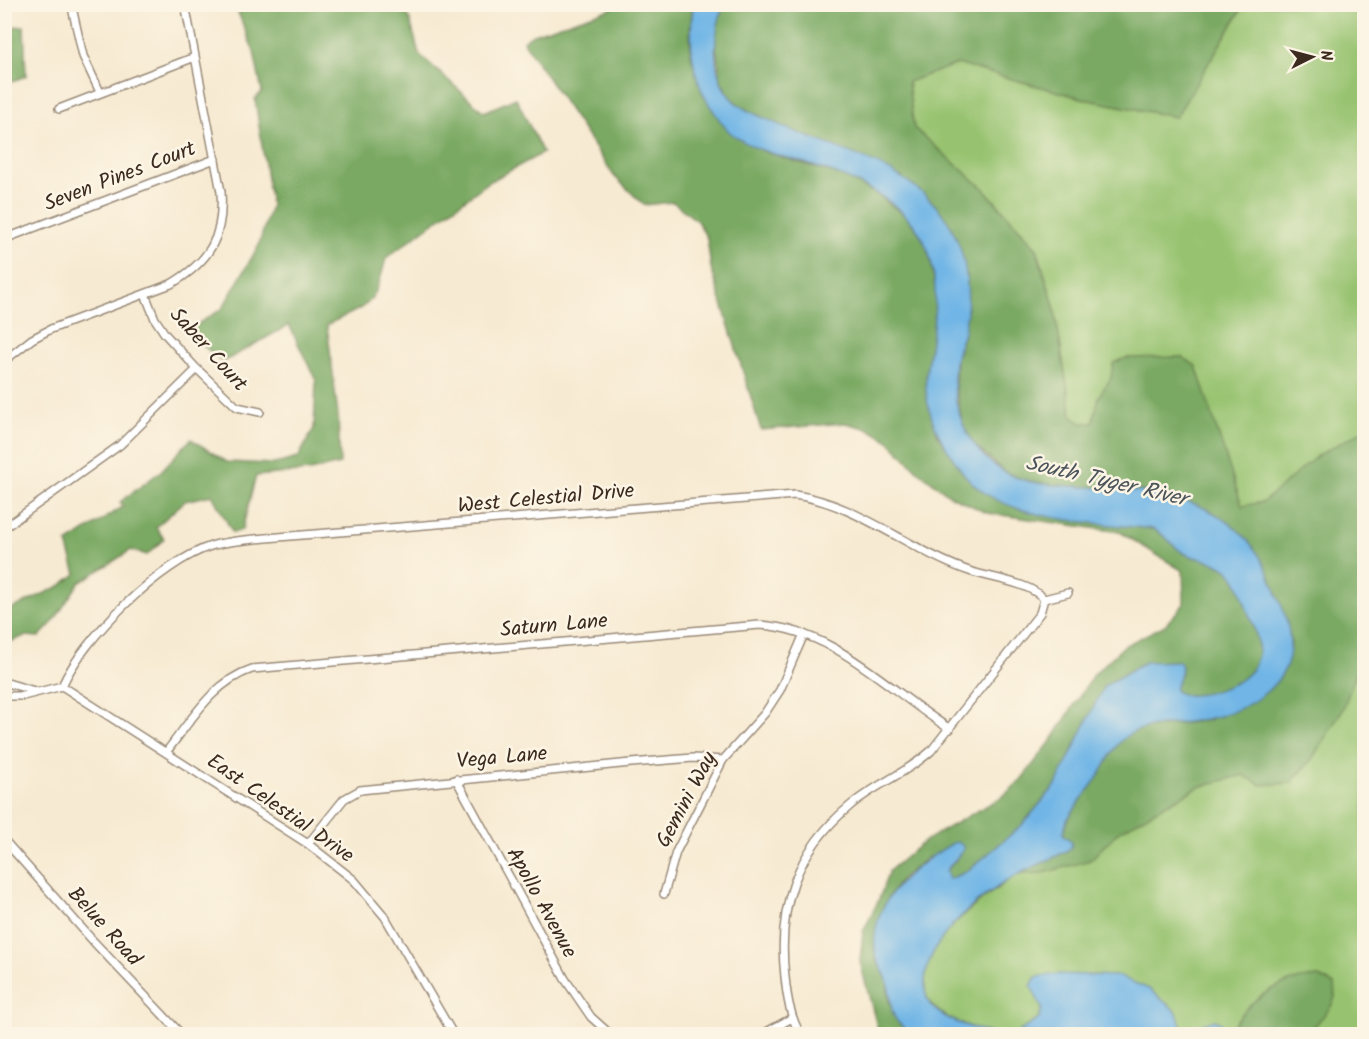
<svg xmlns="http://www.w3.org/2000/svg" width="1369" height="1039" viewBox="0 0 1369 1039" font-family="Kalam,sans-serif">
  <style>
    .green { fill: #97c370; stroke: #697647; stroke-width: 1.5 }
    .forest { fill: #79a962; stroke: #5a6a40; stroke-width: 1.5 }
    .water { fill: #70b5e6; stroke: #567082; stroke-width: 1.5 }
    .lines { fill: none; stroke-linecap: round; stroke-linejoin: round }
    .minor-casing { stroke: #998a78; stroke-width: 10 }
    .minor { stroke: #fff; stroke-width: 7 }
    .labels { text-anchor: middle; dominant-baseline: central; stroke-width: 5; stroke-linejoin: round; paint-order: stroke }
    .street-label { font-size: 21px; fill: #3b2a1e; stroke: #fcf5e5 }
    .water-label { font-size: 22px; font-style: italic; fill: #4b545a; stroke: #fcf5e5 }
  </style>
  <rect width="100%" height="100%" fill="#fcf5e5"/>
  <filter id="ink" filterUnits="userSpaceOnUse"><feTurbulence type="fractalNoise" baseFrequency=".0167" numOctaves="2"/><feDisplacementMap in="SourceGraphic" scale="12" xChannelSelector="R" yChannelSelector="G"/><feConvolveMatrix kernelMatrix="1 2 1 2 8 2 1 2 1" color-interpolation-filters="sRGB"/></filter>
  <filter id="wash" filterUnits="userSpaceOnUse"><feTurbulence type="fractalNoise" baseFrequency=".008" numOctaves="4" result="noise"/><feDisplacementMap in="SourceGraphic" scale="24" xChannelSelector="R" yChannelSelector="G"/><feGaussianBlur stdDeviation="1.35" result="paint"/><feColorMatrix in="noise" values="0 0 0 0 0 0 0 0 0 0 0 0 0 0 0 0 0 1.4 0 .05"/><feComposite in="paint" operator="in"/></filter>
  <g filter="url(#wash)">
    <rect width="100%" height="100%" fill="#f7ead2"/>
    <path class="green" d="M1244,5H1364V1034H992C970,1026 932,1018 925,992C920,974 933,946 945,933C977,899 1019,874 1056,846C1131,789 1207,732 1282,675L1108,489L1072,417L1054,306L1037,248L984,189L913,128L908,81L957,64L1089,100L1175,117Z"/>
    <path class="forest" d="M235,5H403L410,20L419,54L484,112L516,98L543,153L489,182L386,258C373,309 372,302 327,325L338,415L340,464L310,471L256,476L242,530L233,533L212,495L185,501L156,527L164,539L147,555L131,550L79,583L53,622L39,637L25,636L5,644V612L60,586L76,574L67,543L124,506L120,502L161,471L191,439L227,462L275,464L298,458L314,428L316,381L289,325L223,362L186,331L222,309L258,247L271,206L255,99L262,92L254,52Z
      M615,5H693L690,29L691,55L697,77L703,95L731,133L765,152L846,177L875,193L907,217L924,239L931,262L937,295L934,326L937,434L963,473L978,488L1042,515L1153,529C1165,534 1171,545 1182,552C1196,561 1214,558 1228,570C1238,579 1242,594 1246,607C1251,620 1261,642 1258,655C1256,664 1250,673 1243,678C1231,688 1186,703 1175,690V683L1181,672L1145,662L1104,686L1056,785L1022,825L983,859L955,879H949L946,871L956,860L928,857L900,880L888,898L881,916L874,949L876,960L887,978L889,1002L905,1028L919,1034H879L860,962L863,932L879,899L889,871L926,840L1002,797L1020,781L1052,740L1093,675L1124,646L1165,625L1184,604L1183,571L1120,532L987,513L949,495L919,472L889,441L869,429L845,423L761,430L711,268L707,238L697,221L673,202L644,205L614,176L523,41L533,34L610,9Z
      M724,5H1244L1176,117L1089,100L957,64L908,82L914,128L984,189L1036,248L1054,306L1072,417L1081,423H1093L1099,396L1111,378L1113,363L1126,358L1182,357L1196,366L1242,506L1263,502L1318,455L1364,430V653L1343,709L1312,759L1291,783L1261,785L1243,775L1199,787L1156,810L1118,832L1090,860L1044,873L1019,874L1061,854L1072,842L1063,834L1067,820L1118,742L1132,732L1151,727L1209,720L1291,645L1287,622L1267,570L1212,512L1165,493L1045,484L1023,480L1005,472L973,444L963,426L955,386L956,358L964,333L967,305V275L902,177L797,134L741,107L730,97L721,81L714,32Z
      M24,26L26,76L5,84V27Z
      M1319,977L1335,985C1339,1009 1319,1015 1310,1034H1228C1248,998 1277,979 1319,977Z"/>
    <path class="water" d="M693,5H724C713,32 710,74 731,98C741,109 757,115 771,121C824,147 891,158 933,203C966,236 973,288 964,332C962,340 958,348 956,357C948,401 965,448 1003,471C1024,484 1050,485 1073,486C1154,492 1237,492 1272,581C1281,605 1294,630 1289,657C1286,673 1276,684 1264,694C1237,716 1205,720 1172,724C1157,726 1141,727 1128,735C1113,745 1108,763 1098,777C1087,792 1077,805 1067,820L1063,834L1072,842L1071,848C1054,859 1035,865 1017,875C982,895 934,932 926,973C924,984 924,995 930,1004C943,1021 972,1027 992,1034C969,1035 924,1039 906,1029C888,1018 892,1002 888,984C886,972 876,964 875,951C870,899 914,866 953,843L958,842L963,846V850L946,871L949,879L968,871L1022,825L1056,785L1104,686L1145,662L1179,661L1182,666L1175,690C1186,703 1231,688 1243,678C1250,673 1256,664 1258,655C1261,642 1251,620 1246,607C1242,594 1238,579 1228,570C1214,558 1196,561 1182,552C1171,545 1165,534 1153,529C1101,523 1021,522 978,488C965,478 956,463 947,449C932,426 922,396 927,368C934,319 946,266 913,224C884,189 837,173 795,160C773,154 750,148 732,134C723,127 717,115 710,106C690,75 689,40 693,5Z
      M1058,974L1118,976L1149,989L1177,1012L1183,1034H1020V1031L1039,1019L1042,1008L1031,986L1036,977Z
      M1215,1020L1221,1023V1034H1191L1194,1027Z"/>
  </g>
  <g filter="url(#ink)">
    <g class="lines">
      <g class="minor-casing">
        <path id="minor" d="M73,12L83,56L100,92
          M59,109L195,57
          M4,239L215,159
          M145,294L155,319L165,334L195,367L237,407L260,412
          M4,361L32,339L51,329L171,284C210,261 224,237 221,192L185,4
          M4,528L120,445L197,369
          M1044,599L1068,593
          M4,682L38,692
          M62,686C83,638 161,562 211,546C228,541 247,540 266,538L795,495C859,504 911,552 972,572C992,578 1031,583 1044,599
          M62,686L308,844L354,880L385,917L453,1034
          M4,696H23L62,686
          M167,751C192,719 213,682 252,669L760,625C836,630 888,690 950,729
          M456,779L565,979L591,1017L610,1034
          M4,840L94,942L181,1034
          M308,844L344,799L360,790L631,763L693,758L723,760
          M664,894L676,852L723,760L765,713L780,690L804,634
          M763,1034L792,1018
          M800,1034C790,1016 787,997 785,977C777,907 796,850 851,805C876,784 907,773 931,751L1040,613L1044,599"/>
      </g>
      <use href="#minor" class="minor"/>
    </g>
  </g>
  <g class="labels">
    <g class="street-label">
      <text transform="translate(120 177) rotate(-21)">Seven Pines Court</text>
      <text transform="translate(208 350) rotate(48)">Saber Court</text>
      <text transform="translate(546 499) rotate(-5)">West Celestial Drive</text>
      <text transform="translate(554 626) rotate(-5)">Saturn Lane</text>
      <text transform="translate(502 758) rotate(-5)">Vega Lane</text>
      <text transform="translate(687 800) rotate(-62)">Gemini Way</text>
      <text transform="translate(280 809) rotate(35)">East Celestial Drive</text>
      <text transform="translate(541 903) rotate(61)">Apollo Avenue</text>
      <text transform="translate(104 927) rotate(48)">Belue Road</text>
    </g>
    <g class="water-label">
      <text transform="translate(1106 482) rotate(13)">South Tyger River</text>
    </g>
  </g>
  <rect width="1369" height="1039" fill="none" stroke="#fcf5e5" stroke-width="24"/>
  <g transform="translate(1312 57) rotate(84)" stroke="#fcf5e5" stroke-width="4.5" paint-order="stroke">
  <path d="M0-4.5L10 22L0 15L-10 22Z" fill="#3b2a1e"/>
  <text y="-9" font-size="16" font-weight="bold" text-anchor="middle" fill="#3b2a1e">N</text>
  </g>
</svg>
